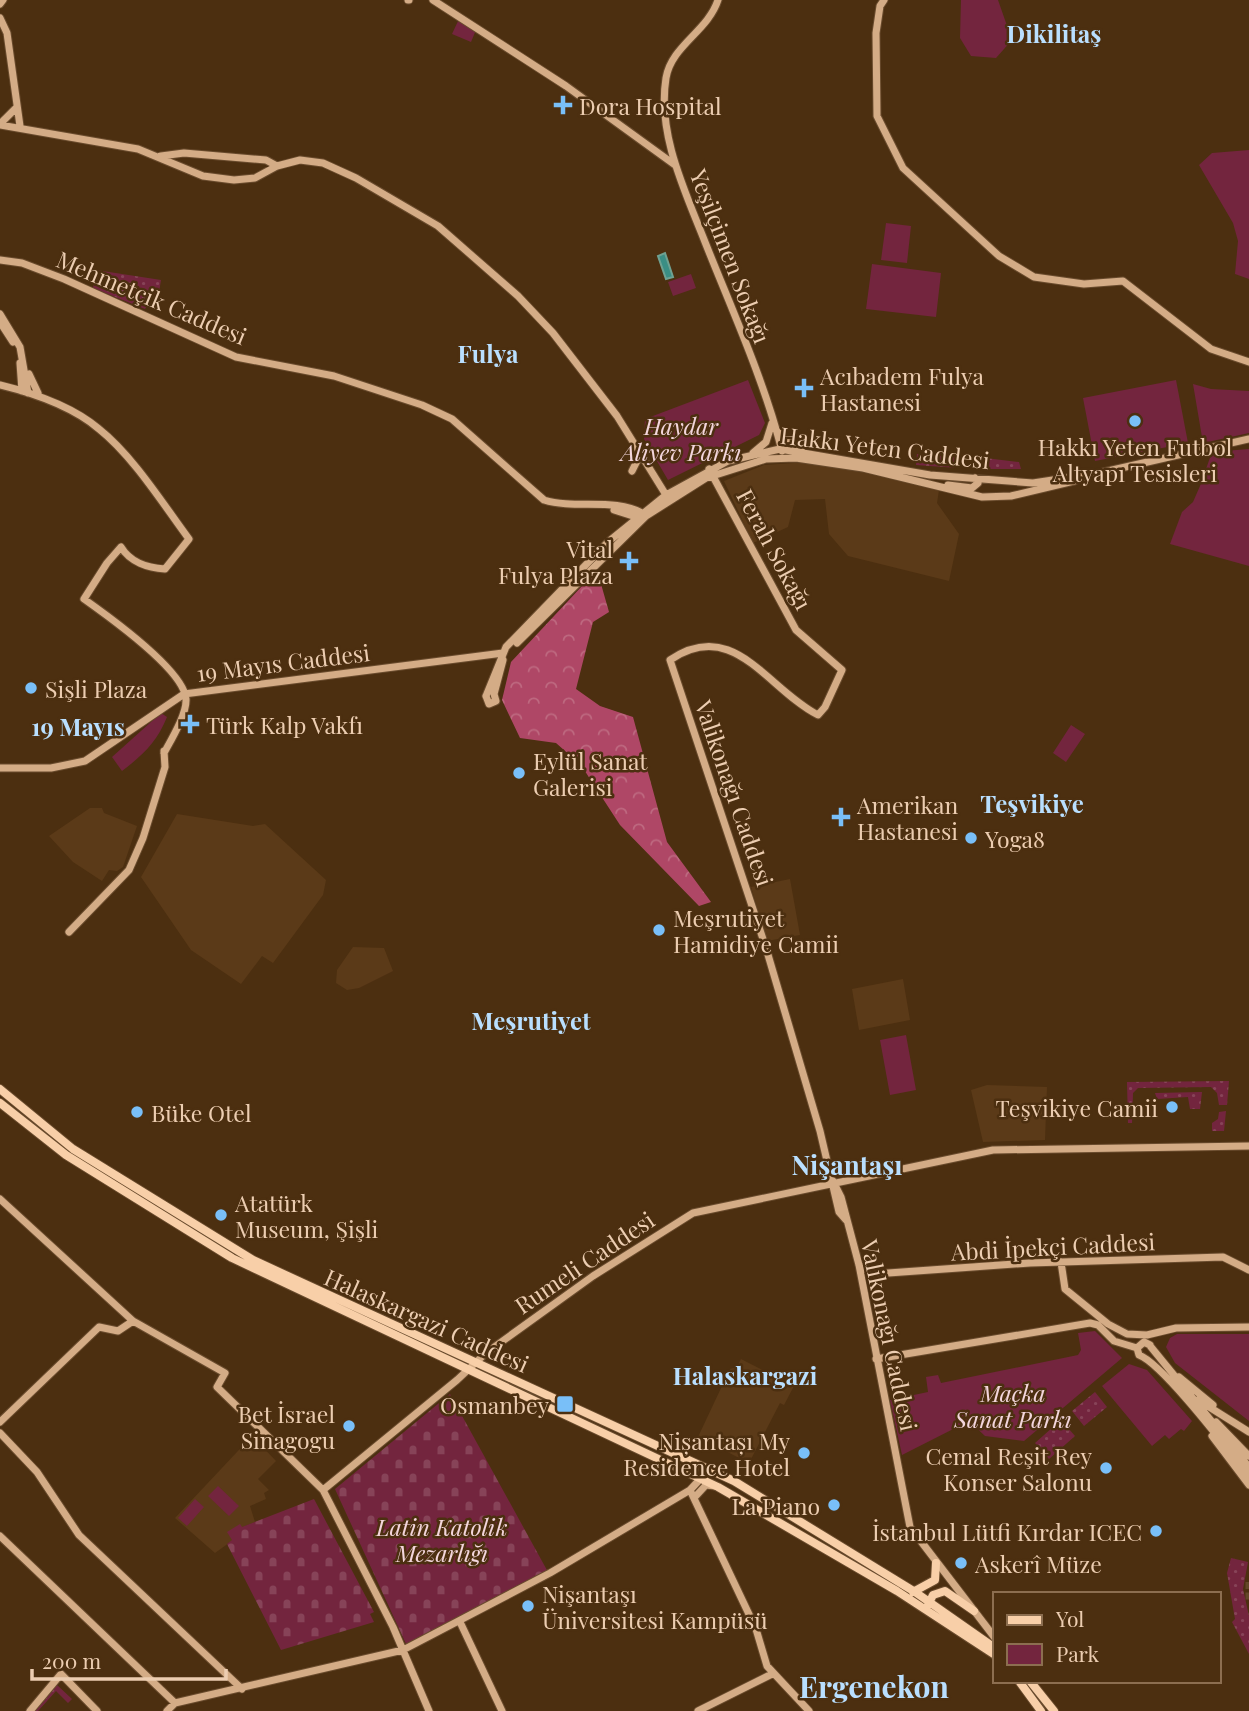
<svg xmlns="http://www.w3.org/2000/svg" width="1249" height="1711" viewBox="0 0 1249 1711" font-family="'Playfair Display',serif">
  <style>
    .built { fill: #5b3a18 }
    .grass { fill: url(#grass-dots) }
    .forest { fill: url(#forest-crowns) }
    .cemetery { fill: url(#cemetery-stones) }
    .park { fill: #73253e }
    .water { fill: #3a8e84; stroke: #6fa192; stroke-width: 2 }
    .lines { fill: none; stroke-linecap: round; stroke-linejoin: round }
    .secondary-tunnel { stroke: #644728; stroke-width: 7; stroke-dasharray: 7 3.5; stroke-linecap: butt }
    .secondary-casing { stroke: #694b2d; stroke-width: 9 }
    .primary-casing { stroke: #694b2d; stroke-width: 10 }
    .secondary { stroke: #d4ac86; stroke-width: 7 }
    .primary { stroke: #f8cfa8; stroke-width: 8 }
    .poi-dot { fill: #79bff8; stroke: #4c2f10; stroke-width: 2.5 }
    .labels { text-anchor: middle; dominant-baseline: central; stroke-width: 5; stroke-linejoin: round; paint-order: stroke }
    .poi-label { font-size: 23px; fill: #eccdb1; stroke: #4c2f10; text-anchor: start }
    .street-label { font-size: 23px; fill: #eccdb1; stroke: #4c2f10 }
    .park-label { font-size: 23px; font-style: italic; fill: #f3d6dc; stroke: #4c2f10 }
    .neighbourhood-label { font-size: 24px; font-weight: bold; fill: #b9dfff; stroke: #4c2f10 }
    .quarter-label { font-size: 26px; font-weight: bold; fill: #b9dfff; stroke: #4c2f10 }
    .district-label { font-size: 30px; font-weight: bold; fill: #b9dfff; stroke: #4c2f10 }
  </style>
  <defs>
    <pattern id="grass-dots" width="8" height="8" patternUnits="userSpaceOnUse" patternTransform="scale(1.75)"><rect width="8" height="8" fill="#73253e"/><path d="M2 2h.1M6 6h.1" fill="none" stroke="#874358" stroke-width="1.8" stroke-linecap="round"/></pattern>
    <pattern id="forest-crowns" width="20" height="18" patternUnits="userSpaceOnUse" patternTransform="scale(1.75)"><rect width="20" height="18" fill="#af4766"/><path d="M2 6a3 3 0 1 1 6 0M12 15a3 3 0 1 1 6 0" fill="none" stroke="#be6980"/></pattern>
    <pattern id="cemetery-stones" width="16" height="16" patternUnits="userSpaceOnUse" patternTransform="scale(1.75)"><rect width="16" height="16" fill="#73253e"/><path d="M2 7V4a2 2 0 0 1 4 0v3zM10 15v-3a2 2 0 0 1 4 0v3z" fill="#874358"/></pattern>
  </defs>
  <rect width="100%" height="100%" fill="#4c2f10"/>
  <path class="built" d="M823,461L939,490L937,503L959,534L949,581L848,556L829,534L825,499L795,500L788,527L753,543L724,481L764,465Z
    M90,808H102L104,813L137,826L123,867L117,871L109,870L102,881L73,862L49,836Z
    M177,814L253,826L265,824L326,880L323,895L273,963L262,956L241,984L191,950L141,877Z
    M790,879L800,935L767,941L751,887Z
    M353,947L384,948L393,971L359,988L347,990L336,983L337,970Z
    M903,979L910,1020L859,1030L852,989Z
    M987,1085L1047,1087L1045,1140L983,1142L971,1090Z
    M741,1359L794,1386L784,1405L780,1403L749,1463L698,1437L730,1369L737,1367Z
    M252,1436L276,1461L258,1479L269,1490L264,1493L266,1499L250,1506L255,1522L228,1533L233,1540L215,1553L175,1518Z"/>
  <path class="grass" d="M96,270L161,280L158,298H152L145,309L93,288Z
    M917,454L963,458L965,465L958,468L916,465Z
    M985,458L1019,462L1021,469H983L981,460Z
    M1229,1081L1227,1105H1219L1217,1093L1211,1087L1138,1088L1133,1093L1132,1123H1128L1127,1082Z
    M1202,1092L1200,1109H1190L1188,1097L1157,1099L1155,1093Z
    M1226,1111L1224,1131H1212V1123L1218,1119L1219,1112Z
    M1095,1392L1107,1407L1084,1426L1072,1411Z
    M1061,1420L1075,1436L1049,1459L1035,1443Z
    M1231,1558L1248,1562L1243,1589L1249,1616V1654L1232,1622L1235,1619L1227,1573Z
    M57,1685L72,1699L68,1703L56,1691L38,1711H33Z"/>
  <path class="forest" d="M597,570L609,612L593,622L576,689L600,706L633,717L667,842L711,902L699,906L620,825L581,765L556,743L520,738L502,700L511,662Z"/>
  <path class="cemetery" d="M450,1394L548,1572L407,1646L335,1489Z
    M314,1499L374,1612L370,1614L374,1622L281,1650L227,1544L232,1540L227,1532L240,1524L242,1527Z"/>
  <path class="park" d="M961,0H998L1012,40L996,58L971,56L960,38Z
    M459,19L476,30L471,42L452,34Z
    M1249,150V279L1235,274L1238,241L1233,223L1199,165L1212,153Z
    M886,223L911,226L907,263L881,260Z
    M872,264L941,273L936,317L866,309Z
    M691,274L696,288L673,296L668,282Z
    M748,380L765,423L759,435L668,480L644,439L645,419Z
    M1176,380L1188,443L1095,461L1083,398Z
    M1193,384L1211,389L1249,391V433L1203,443Z
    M1249,449V566L1170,544L1182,512L1193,502L1200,486L1212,452Z
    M161,713L167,717C157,742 143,755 122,771L112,757Z
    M1071,725L1085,734L1066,762L1053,753Z
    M906,1035L916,1090L890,1095L880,1040Z
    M1095,1331L1122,1358L1024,1441L985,1436L969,1421L902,1455L890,1400L928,1392L926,1377L938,1375L941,1383L1078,1355L1081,1350L1078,1333Z
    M1177,1334H1249V1421L1175,1363L1166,1347L1170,1338Z
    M1129,1364L1147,1370L1192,1421L1184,1431L1181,1429L1169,1439L1165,1435L1152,1446L1102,1386Z
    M218,1486L239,1506L229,1516L208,1496Z
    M195,1499L204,1507L187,1526L178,1518Z"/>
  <path class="water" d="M665,253L673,277L666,279L658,256Z"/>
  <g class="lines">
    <path class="secondary-tunnel" d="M1249,1582V1600"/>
    <g class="secondary-casing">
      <path id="secondary" d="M408,0H409
        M433,0L566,86L675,165
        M718,0C708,31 671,46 666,78C657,134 685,191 705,242C732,310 764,380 782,451
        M884,0L880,6L876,33L877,116L903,168L999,256L1034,277L1084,284L1123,281L1211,349L1249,362
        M0,4L3,0
        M0,18L7,33L20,126
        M0,124L16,108
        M0,125L138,149L203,176L234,180L255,178L277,166L300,160L323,163L356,178L438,226L518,296L553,333L617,416L666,495
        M161,156L184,153L266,160L277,166
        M0,260L22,263L64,279L236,357L334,376L422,405L452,419L544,500C576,510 614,497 644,514
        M0,314L20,347L28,393
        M0,322L13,342
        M20,363L22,391
        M29,374L38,393
        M0,385C33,393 73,407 99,429C133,456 163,504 189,539L165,569C148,568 130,562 121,547L107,563L84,599C108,616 184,670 186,699C187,714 171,740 164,753
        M779,432L802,451
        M753,453L766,442L772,423
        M709,469L796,630L842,670L825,707L818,715C766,688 734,617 670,660L766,948L820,1131L839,1212L846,1220
        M632,471L641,453
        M948,485L972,488L978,483L975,478
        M614,510L636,517
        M517,643L646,516L706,478L766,459L796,458L863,468L982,497L1011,496L1074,481L1086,476
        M486,696L506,647L608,542L666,495L728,461L780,449L930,475L1033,483L1099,473L1249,439
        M486,696L489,704L496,701L494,694L503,660
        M0,768H51L85,761L184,694L503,653
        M69,932L129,870L143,838L165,767L164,751
        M833,1181L841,1197L859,1265L910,1527L995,1638
        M0,1199L133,1321L225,1373L217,1387L323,1490L393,1627L429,1711
        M1061,1262L1065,1289L1108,1324L1127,1334L1147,1335L1176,1328L1249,1327
        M859,1265L874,1274L1030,1263L1223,1257L1249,1270
        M1151,1347L1249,1467
        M1137,1348L1139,1355C1163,1364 1229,1451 1249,1476
        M1137,1348L1144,1342L1150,1345
        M876,1359L1090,1323L1098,1325L1114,1341L1137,1348
        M1179,1377L1213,1405
        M1198,1400L1249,1432
        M0,1422L99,1327L118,1331L133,1321
        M1216,1422L1249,1456
        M0,1433L37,1472L79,1535L242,1689
        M1212,1436L1249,1485
        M323,1490L457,1380L486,1353L593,1276L693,1213L993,1150L1249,1146
        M690,1490L756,1629L767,1666L809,1711
        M694,1498L706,1485L715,1486
        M0,1536L175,1703
        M460,1622L502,1711
        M30,1711L61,1674L97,1711
        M167,1711L175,1703L403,1650L550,1573L690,1490L704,1475L700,1466
        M698,1711L772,1674"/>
    </g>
    <g class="primary-casing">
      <path id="primary" d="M0,1089L73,1149L253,1260L734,1481L915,1592L995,1648
        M0,1103L66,1155L232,1258L718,1487L897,1591L995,1655
        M913,1592L935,1580L936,1563
        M928,1605L933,1595L945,1591L974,1611
        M1019,1681L1041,1711
        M1030,1681L1054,1711"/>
    </g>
    <use href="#secondary" class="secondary"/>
    <use href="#primary" class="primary"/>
  </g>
  <g class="poi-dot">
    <path d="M559.5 94.5h7v7h7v7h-7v7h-7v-7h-7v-7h7z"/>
    <path d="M800.5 377.5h7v7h7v7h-7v7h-7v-7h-7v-7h7z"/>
    <circle cx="1135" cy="421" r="7"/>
    <path d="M625.5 550.5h7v7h7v7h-7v7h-7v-7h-7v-7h7z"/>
    <circle cx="31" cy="688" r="7"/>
    <path d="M186.5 713.5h7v7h7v7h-7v7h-7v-7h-7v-7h7z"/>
    <circle cx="519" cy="773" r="7"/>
    <path d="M837.5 806.5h7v7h7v7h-7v7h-7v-7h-7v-7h7z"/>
    <circle cx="971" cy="838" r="7"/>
    <circle cx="659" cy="930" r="7"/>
    <circle cx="1172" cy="1107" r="7"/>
    <circle cx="137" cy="1112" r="7"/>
    <circle cx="221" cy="1215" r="7"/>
    <rect x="556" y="1395" width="18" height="18" rx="3.5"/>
    <circle cx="349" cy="1426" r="7"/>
    <circle cx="804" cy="1453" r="7"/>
    <circle cx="1106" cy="1468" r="7"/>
    <circle cx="834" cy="1505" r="7"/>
    <circle cx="1156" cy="1531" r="7"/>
    <circle cx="961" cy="1563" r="7"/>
    <circle cx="528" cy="1606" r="7"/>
  </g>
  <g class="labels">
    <g class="poi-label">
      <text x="579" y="105">Dora Hospital</text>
      <text x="820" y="375">Acıbadem Fulya<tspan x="820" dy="26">Hastanesi</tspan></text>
      <text x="1135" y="446" text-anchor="middle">Hakkı Yeten Futbol<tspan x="1135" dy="26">Altyapı Tesisleri</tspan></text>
      <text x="613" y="548" text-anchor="end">Vital<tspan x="613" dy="26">Fulya Plaza</tspan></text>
      <text x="45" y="688">Sişli Plaza</text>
      <text x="206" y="724">Türk Kalp Vakfı</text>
      <text x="533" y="760">Eylül Sanat<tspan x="533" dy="26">Galerisi</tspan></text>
      <text x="857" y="804">Amerikan<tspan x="857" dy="26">Hastanesi</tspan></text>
      <text x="985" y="838">Yoga8</text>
      <text x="673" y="917">Meşrutiyet<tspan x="673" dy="26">Hamidiye Camii</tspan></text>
      <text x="1158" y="1107" text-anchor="end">Teşvikiye Camii</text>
      <text x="151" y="1112">Büke Otel</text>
      <text x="235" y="1202">Atatürk<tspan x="235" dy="26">Museum, Şişli</tspan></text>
      <text x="549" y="1404" text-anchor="end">Osmanbey</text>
      <text x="335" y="1413" text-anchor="end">Bet İsrael<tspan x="335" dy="26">Sinagogu</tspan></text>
      <text x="790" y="1440" text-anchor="end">Nișantașı My<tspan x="790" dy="26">Residence Hotel</tspan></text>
      <text x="1092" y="1455" text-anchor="end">Cemal Reşit Rey<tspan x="1092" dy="26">Konser Salonu</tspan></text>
      <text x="820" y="1505" text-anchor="end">La Piano</text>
      <text x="1142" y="1531" text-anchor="end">İstanbul Lütfi Kırdar ICEC</text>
      <text x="975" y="1563">Askerî Müze</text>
      <text x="542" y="1593">Nişantaşı<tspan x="542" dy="26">Üniversitesi Kampüsü</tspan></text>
    </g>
    <g class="street-label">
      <text transform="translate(731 256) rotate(69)">Yeşilçimen Sokağı</text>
      <text transform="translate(152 297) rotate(23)">Mehmetçik Caddesi</text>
      <text transform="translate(885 447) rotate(7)">Hakkı Yeten Caddesi</text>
      <text transform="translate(775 549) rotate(62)">Ferah Sokağı</text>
      <text transform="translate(283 662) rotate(-7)">19 Mayıs Caddesi</text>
      <text transform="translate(735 793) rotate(71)">Valikonağı Caddesi</text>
      <text transform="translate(1053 1246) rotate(-3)">Abdi İpekçi Caddesi</text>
      <text transform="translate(584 1262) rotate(-34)">Rumeli Caddesi</text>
      <text transform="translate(427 1320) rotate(24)">Halaskargazi Caddesi</text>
      <text transform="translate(890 1335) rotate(78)">Valikonağı Caddesi</text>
    </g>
    <g class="park-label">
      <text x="681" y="425">Haydar<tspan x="681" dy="26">Aliyev Parkı</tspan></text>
      <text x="1013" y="1392">Maçka<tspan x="1013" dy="26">Sanat Parkı</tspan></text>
      <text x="442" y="1526">Latin Katolik<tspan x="442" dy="26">Mezarlığı</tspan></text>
    </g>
    <g class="neighbourhood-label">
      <text x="1054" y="33">Dikilitaş</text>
      <text x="488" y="353">Fulya</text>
      <text x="78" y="726">19 Mayıs</text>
      <text x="1032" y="803">Teşvikiye</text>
      <text x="531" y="1020">Meşrutiyet</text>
      <text x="745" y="1375">Halaskargazi</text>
    </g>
    <g class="quarter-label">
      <text x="847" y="1164">Nişantaşı</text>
    </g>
    <g class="district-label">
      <text x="874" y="1686">Ergenekon</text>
    </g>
  </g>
  <rect x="993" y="1592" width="228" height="91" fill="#4c2f10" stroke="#8c6e50" stroke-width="2"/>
  <rect x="1007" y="1615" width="35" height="10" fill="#f8cfa8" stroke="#8c6e50" stroke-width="2"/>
  <text x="1056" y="1627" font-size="21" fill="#eccdb1">Yol</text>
  <rect x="1007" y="1644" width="35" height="21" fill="#73253e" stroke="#8c6e50" stroke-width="2"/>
  <text x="1056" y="1662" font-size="21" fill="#eccdb1">Park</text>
  <path d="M32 1669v10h194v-10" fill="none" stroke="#eccdb1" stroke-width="3.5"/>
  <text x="42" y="1669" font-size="21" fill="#eccdb1" stroke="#4c2f10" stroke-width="5" paint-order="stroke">200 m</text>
</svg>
